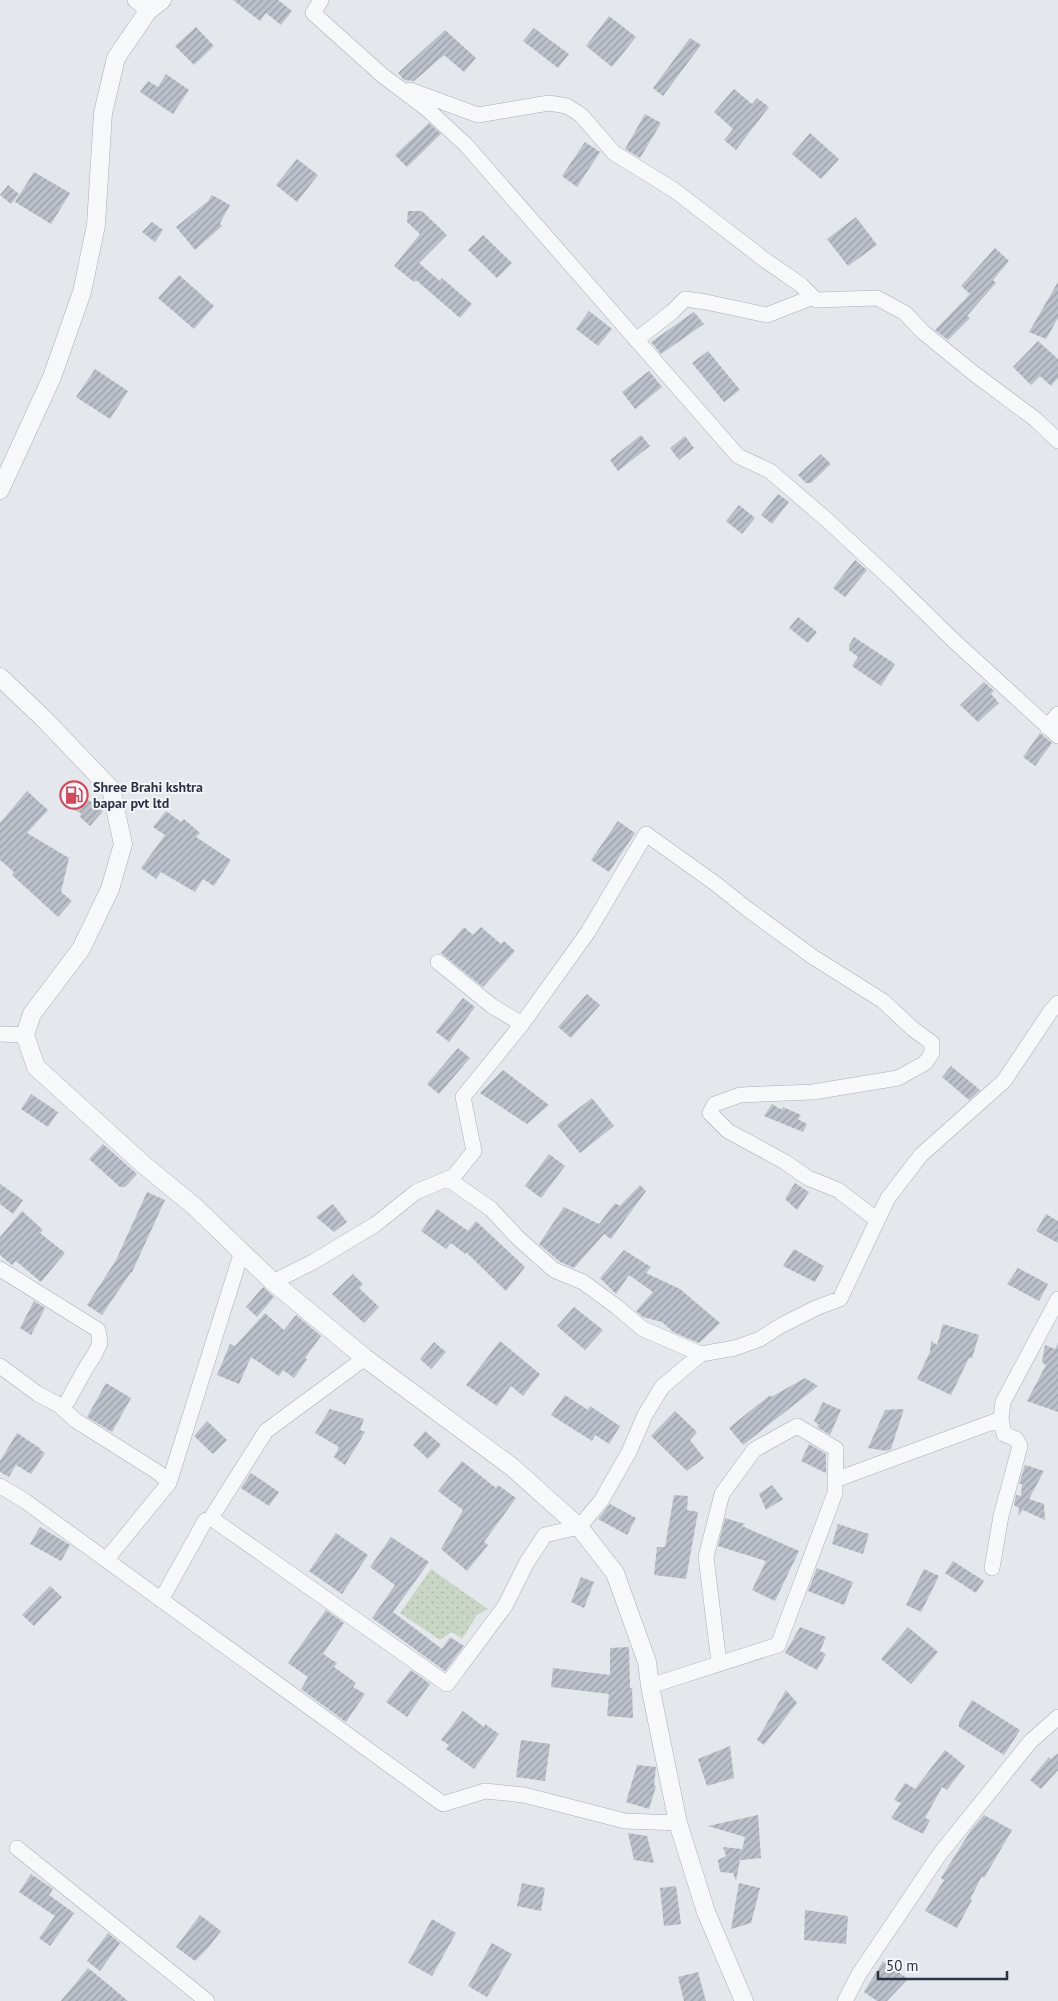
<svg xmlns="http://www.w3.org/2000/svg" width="1058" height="2001" viewBox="0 0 1058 2001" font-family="'PT Sans',sans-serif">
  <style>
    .grass { fill: url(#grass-dots) }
    .building { fill: url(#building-hatch) }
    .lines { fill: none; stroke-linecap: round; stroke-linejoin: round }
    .minor-casing { stroke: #a9aeb7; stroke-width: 16 }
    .tertiary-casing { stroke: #a9aeb7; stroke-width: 19 }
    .minor { stroke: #f7f8fa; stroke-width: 15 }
    .tertiary { stroke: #f7f8fa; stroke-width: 18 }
    .labels { text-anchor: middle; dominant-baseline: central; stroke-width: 4; stroke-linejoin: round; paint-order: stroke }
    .poi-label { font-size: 14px; font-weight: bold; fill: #2b3445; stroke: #f4f6f9; text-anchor: start }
  </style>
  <defs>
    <pattern id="grass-dots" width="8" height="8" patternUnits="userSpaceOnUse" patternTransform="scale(1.25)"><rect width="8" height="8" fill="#c9d6c5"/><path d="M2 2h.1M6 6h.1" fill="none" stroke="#adb8ab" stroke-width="1.8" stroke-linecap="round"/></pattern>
    <pattern id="building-hatch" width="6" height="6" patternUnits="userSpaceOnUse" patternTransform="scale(1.25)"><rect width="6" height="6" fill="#bbc0ca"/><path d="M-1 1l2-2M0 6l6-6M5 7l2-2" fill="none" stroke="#989da6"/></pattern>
  </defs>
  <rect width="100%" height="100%" fill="#e4e7ec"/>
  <path class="grass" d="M431,1569L488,1609L477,1615L462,1639L452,1632L440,1640L400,1613Z"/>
  <path class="building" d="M233,0H278L292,11L281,25L266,13L260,21Z
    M609,16L636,37L612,67L586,46Z
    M196,27L214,46L194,65L175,46Z
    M534,28L569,54L558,68L523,41Z
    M445,30L476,58L464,72L444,55L414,81L404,80L398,73Z
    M690,38L701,45L663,96L653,88Z
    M166,74L189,90L173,114L140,92L148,81L158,87Z
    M734,89L752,104L757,98L769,107L736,150L724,140L733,129L714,112Z
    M645,114L661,123L640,158L625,149Z
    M429,123L441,134L407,167L395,155Z
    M810,133L839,159L821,179L792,154Z
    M585,142L600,152L577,187L562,176Z
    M297,159L318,175L297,202L276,185Z
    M34,172L70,193L51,224L15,202Z
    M8,185L19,194L11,204L0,195Z
    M212,195L230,205L220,223L222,226L195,250L176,227L208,201Z
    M408,211H422L447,235L419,263L440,281L442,278L472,304L460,318L416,280L414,282L394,266L420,234L407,222Z
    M856,217L877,245L848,266L827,239Z
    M152,222L163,230L155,242L142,232Z
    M483,235L512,263L497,278L468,250Z
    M995,248L1009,261L993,280L996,283L967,316L970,318L948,340L935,330L970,294L961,286Z
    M179,275L214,306L194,329L158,298Z
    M1058,282V318L1046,339L1029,332Z
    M589,311L612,329L598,346L576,329Z
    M694,312L704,324L661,354L651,342Z
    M1038,341L1058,359V378L1051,386L1040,376L1031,385L1013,367Z
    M708,351L740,390L724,402L692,363Z
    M95,369L128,391L110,419L76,397Z
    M649,371L662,387L635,409L622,392Z
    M641,435L650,446L618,471L610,460Z
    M685,436L694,448L679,460L670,448Z
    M821,454L831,464L811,483H806L798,475Z
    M778,494L789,502L772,524L761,515Z
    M739,505L755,518L742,534L726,521Z
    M855,560L867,570L845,597L833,588Z
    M798,617L817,632L808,643L789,628Z
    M854,637L895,664L881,686L852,666L858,657L849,650V645Z
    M984,682L994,691L991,694L999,703L978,722L960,705Z
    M1040,733L1052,743L1035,766L1023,757Z
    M27,791L48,810L27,833L69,858L61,892L72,901L58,917L12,875L14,872L0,860V823Z
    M79,795L90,801L103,811L90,826L80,817L81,813L72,809Z
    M166,811L181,822L184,819L200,833L196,837L231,860L214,886L203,879L195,892L161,872L156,879L141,868L165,835L153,827Z
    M618,821L635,833L609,872L591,860Z
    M464,927L473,935L481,927L501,944L504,941L515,951L483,987L441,953Z
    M587,994L600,1005L571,1038L558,1027Z
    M463,998L475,1007L449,1042L436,1032Z
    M458,1048L470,1058L439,1094L427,1084Z
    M951,1066L980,1090L969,1100L942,1077Z
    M503,1070L549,1105L527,1124L480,1093Z
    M31,1094L58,1112L48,1127L21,1109Z
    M592,1098L614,1126L580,1153L557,1125Z
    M772,1104L782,1110L783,1107L801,1115L798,1119L807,1124L803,1132L764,1116Z
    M103,1144L137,1174L125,1187H120L89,1159Z
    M549,1154L565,1166L541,1198L525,1186Z
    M795,1183L809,1192L797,1210L785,1199Z
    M0,1184L23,1200L13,1214L0,1204Z
    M640,1185L646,1191L611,1239L604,1234L574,1268L560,1262L539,1244L564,1207L599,1224L615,1203L620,1206Z
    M147,1192L165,1200L132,1272H131L102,1315L87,1305L116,1260Z
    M333,1204L347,1222L334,1232L316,1217Z
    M437,1209L468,1231L476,1221L525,1267L506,1291L466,1252L465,1254L451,1243L446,1249L421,1231Z
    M22,1211L43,1230L40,1233L65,1253L41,1282L16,1261L12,1265L0,1255V1237Z
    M1046,1214L1058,1221V1243L1036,1231Z
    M794,1249L824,1266L815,1282L783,1266Z
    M624,1250L651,1267L646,1273L680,1289L720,1323L699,1343L673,1332L662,1322L643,1317L636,1311L653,1292L629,1275L616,1294L600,1278Z
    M1018,1268L1048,1284L1039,1301L1007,1284Z
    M353,1274L363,1284L359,1288L379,1307L364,1323L332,1294Z
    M263,1287L274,1297L257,1317L246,1307Z
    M34,1301L45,1308L31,1335L20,1328Z
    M574,1307L603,1330L585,1350L557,1326Z
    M265,1313L284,1330L296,1315L321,1336L305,1358L307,1359L294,1378L283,1370L279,1376L251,1357L239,1384L217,1375L230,1344L235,1346Z
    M943,1324L979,1335L972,1358H969L951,1395L917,1379L930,1352L931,1341L937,1345Z
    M500,1341L540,1374L523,1396L511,1386L497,1406L466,1385Z
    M434,1342L446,1352L431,1369L420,1359Z
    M1058,1343V1412L1027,1401L1046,1365L1042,1362L1045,1345L1055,1349Z
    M805,1378L818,1386L743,1445L729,1428L770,1395L771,1397Z
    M106,1383L131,1398L112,1432L87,1417Z
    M565,1395L588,1410L590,1406L620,1426L609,1444L595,1435L592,1441L551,1415Z
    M823,1402L841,1410L830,1435L817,1427L819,1425L814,1421Z
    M330,1409L364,1419L360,1430L365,1432L345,1465L334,1457L339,1447L315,1433Z
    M904,1409L891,1449L887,1451L868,1448L885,1410Z
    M675,1411L697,1432L690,1440L704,1458L687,1471L651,1436Z
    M207,1421L227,1440L213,1454L194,1436Z
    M425,1431L441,1445L428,1459L413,1445Z
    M17,1433L41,1449L40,1450L45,1453L31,1474L16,1465L9,1477L0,1472V1461Z
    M809,1444L826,1454V1473L801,1461Z
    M462,1461L496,1488L498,1485L516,1498L484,1542L488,1545L467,1571L441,1549L463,1510L438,1491Z
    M1025,1465L1044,1471L1029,1499L1044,1504L1045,1520L1023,1510L1018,1516L1019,1508L1014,1505L1016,1495L1021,1496L1022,1484H1019Z
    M251,1473L279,1492L269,1506L241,1488Z
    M772,1485L783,1499L766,1510L759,1494Z
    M674,1495L688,1496L687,1510L698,1512L686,1579L654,1575L657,1547H665Z
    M610,1504L636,1518L627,1535L598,1519Z
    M725,1518L745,1524L742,1526L799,1551L775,1601L752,1590L766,1561L718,1546Z
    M838,1524L869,1534L863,1554L832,1544Z
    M40,1527L70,1545L61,1561L30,1544Z
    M336,1533L368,1555L342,1594L309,1571Z
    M391,1537L429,1562L393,1612L442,1649L450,1637L464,1646L445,1671L372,1618L395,1585L370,1567Z
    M953,1561L984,1581L976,1593L945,1573Z
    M817,1568L853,1582L844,1605L808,1591Z
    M924,1569L939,1576L921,1612L906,1605Z
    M581,1577L594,1582L584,1608L571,1602Z
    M50,1586L62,1597L34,1626L22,1615Z
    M326,1610L344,1623L323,1654L337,1663L334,1667L356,1683L353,1687L365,1694L346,1722L301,1689L308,1677L288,1663Z
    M800,1627L826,1637L820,1651L826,1654L817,1670L785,1653Z
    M908,1627L938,1652L911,1684L881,1659Z
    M629,1647L630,1688H632L633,1718L607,1716L609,1694L551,1687L553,1668L610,1675V1648Z
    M411,1670L430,1684L407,1717L386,1702Z
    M786,1690L797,1703L764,1745L757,1740Z
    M972,1700L1020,1730L1004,1755L959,1727V1722Z
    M463,1711L484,1727L485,1724L499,1734L474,1769L446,1749L449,1745L441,1740Z
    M521,1740L550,1744L545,1781L516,1777Z
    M730,1746L734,1778L707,1786L698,1759Z
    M945,1750L965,1766L947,1790L942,1787L925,1818L930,1820L923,1834L891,1818L901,1803L894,1800L905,1783L915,1789Z
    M1058,1753V1770L1041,1789L1030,1780L1049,1757L1051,1759Z
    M637,1765L656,1767L654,1785L656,1786L649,1809L626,1802Z
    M758,1815L761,1858L740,1860L745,1837L708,1826Z
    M984,1815L1012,1830L984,1878L982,1876L970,1899L972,1900L957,1928L925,1911L944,1880L941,1878L971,1830Z
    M628,1833L647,1836L654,1863L634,1860Z
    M723,1847L742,1849L736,1881L733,1873L720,1872L718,1860L726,1856Z
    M31,1874L53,1889L49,1895L74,1913L50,1946L39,1938L55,1916L19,1892Z
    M522,1883L545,1888L541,1911L517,1906Z
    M739,1883L760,1888L751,1923L731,1929Z
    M676,1886L681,1924L664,1926L660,1888Z
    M805,1910L848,1916L846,1944L804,1940Z
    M200,1915L221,1931L208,1948L195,1961L176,1947Z
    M432,1919L456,1933L432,1976L408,1963Z
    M108,1933L120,1943L100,1971L87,1961Z
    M492,1943L512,1954L487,1997L468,1986Z
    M883,1961L908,1979L887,2001H877L864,1992Z
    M88,1968L109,1985L128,2001H61Z
    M698,1972L706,2001H684L678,1977Z"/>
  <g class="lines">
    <g class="minor-casing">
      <path id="minor" d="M135,0L148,11
        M321,0L313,13L382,75L427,109L466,145L738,456L770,471L827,520L896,584L953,640L1058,736
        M410,90L478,115L549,103L567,106L581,115L614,153L674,190L765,260L801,285L816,300L877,298L905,313L923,332L972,372L1035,419L1058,441
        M636,340L672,312L685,299L706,302L767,315L813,297
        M1047,727L1058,714
        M522,1024L588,932L646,834L716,884L746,908L813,957L883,1001L913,1029L932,1043V1053L925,1063L898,1078L813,1092L740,1095L715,1104L710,1113L728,1131L785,1162L808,1178L838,1190L877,1220
        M0,1034L25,1035
        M448,1179L491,1209L518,1238L554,1270L583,1282L617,1307L643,1329L701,1354
        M0,1269L98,1330L100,1343L95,1354L87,1366L67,1402L59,1405L38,1394L0,1366
        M273,1282L313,1262L376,1224L416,1192L454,1176L474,1151L463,1097L522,1024L492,1006L438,962
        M59,1405L75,1420L159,1473L169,1483
        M835,1480L1001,1419
        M0,1486L25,1501L443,1804L485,1791L524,1795L625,1821L678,1823
        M211,1518L447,1684L505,1606L527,1562L545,1535L579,1527L601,1501L629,1452L645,1415L662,1387L701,1354L735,1348L760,1339L782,1325L818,1307L840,1299L888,1198L921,1155L1004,1081L1050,1012L1058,1003
        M106,1560L169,1483L242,1251
        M992,1568L1001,1516L1020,1446L1016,1439L1004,1434L1001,1419L1003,1402L1058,1299
        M161,1600L205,1521L211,1518L266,1431L365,1358
        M650,1686L778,1645L835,1493L836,1449L797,1426L754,1450L722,1494L706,1557L719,1663
        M17,1848L207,2001
        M845,2001L859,1974L939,1855L1030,1742L1058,1717"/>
    </g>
    <g class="tertiary-casing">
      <path id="tertiary" d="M0,490L52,377L82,292L96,225L103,113L116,58L148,11L162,0
        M0,677L43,718L111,789L123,844L110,889L81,949L32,1014L25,1035L36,1067L144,1165L194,1206L273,1282L365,1358L512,1467L579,1527L615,1573L647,1662L650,1686L678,1823L706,1912L744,2001"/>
    </g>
    <use href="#minor" class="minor"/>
    <use href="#tertiary" class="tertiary"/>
  </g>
  <defs>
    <g id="fuel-ring" transform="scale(1.4375)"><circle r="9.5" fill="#f4f6f9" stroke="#d1495b" stroke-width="1.5"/><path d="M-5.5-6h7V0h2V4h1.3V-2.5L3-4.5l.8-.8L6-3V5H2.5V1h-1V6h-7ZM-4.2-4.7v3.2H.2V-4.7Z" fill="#d1495b"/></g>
  </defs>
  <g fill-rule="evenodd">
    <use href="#fuel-ring" x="74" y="795"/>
  </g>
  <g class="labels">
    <g class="poi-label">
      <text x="93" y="787">Shree Brahi kshtra<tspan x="93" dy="16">bapar pvt ltd</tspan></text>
    </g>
  </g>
  <path d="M878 1971v8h129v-8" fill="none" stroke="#2b3445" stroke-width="2.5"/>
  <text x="886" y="1971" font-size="15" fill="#2b3445" stroke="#f4f6f9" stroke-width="4" paint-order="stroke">50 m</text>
</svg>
